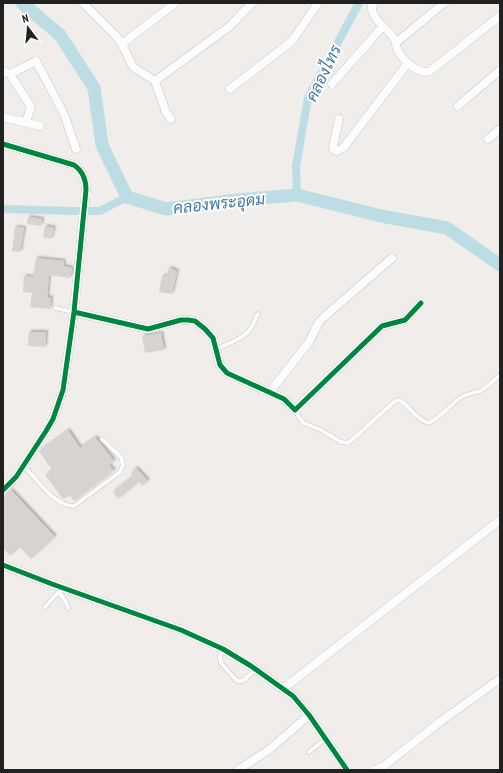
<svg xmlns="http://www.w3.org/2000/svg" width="503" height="773" viewBox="0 0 503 773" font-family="'PT Sans Narrow',Sarabun,sans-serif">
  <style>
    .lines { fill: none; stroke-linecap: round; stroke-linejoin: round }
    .canal { stroke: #bddde4; stroke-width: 8 }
    .river { stroke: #bddde4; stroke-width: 13 }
    .building { fill: #d6d3d1; filter: url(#shadow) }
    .lane-casing { stroke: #c8c7c6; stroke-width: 5 }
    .street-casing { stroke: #c8c7c6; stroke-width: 9 }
    .lane { stroke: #fdfcfc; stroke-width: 4 }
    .street { stroke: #fdfcfc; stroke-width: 8 }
    .cycleway-casing { stroke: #fff; stroke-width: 8 }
    .cycleway { stroke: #00873e; stroke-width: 5 }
    .labels { text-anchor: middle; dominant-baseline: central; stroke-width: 4; stroke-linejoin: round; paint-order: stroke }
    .water-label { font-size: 16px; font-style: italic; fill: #4278a6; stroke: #fff }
  </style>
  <defs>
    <filter id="shadow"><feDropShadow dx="2" dy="-2" stdDeviation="1" flood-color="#0004"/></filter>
  </defs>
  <rect width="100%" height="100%" fill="#f0edea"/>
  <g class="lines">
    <path class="canal" d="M297,195L296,166L308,98L359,3
      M3,209L74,211H100L127,197"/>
    <path class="river" d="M22,3L60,35L94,88L102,145L127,197L166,209L237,200L297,195L381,216L447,228L500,265"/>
  </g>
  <path class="building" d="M28,217L42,219L41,226L27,224Z
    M45,226L54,228L51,239L43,237Z
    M15,227L24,228L20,252L12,251Z
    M36,258L64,261L63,266L72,268L70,278L49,275L47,297L51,298L50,309L30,307L32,293L23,292L24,276L33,277Z
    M169,268L177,271L172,294L159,292L162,276H166Z
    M29,332H46L45,347L28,346Z
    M161,333L164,350L145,353L142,336Z
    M68,430L80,448L95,437L114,461L109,465L114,471L74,501L70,496L63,499L45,475L52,470L39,451Z
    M136,468L148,481L142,486L139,482L118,499L113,492L133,476L131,473Z
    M11,490L55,537L31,559L20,547L10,556L3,548V497Z"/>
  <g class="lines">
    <g class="lane-casing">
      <path id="lane" d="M55,308L74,312
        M216,349C227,344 244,339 251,328C254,324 255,318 258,314
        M295,410L300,419L304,423L319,429L341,442L347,443L352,440L395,401L400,400C410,407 418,421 429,423C441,417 449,406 460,398C467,393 474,394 480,391C488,387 494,380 500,375
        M24,466C36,479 55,506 74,506L120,472L123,465L121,457L102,439
        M59,592L66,602L68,608
        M45,607L62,588
        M222,649L220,657L221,663L237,681H243L256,669
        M309,752L325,739"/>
    </g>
    <g class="street-casing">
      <path id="street" d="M83,3L115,35L122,44L133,67L155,81L166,112L171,119
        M374,3L372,5C370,18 386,27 393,37C397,42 395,46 398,51C404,61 418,75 430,71L500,16
        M397,42L444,3
        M122,44L175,3
        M3,71L10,74L31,107L26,122
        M10,74L36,61L64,114L76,149
        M155,81L230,26L252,3
        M332,84L383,26
        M230,89L292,41L318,3
        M458,106L500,70
        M3,117L40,126
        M339,119L333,147L334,150L337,151L343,148L408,63
        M488,139L500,129
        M3,144L74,165C83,171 86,180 86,190L74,312L63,390L53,419L46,431L16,477L3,490
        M74,312L148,329L181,320H188L195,321L205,329L213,338L220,365L227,373L284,399L295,410L382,326L405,320L421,303
        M269,393L309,342L319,322L324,317L392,258
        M3,565L52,584L181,630L223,649L251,666L293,696L309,715L347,770
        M284,688L500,520
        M238,770L270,749L309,715
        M375,770L384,766L441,721L500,679"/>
    </g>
    <use href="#lane" class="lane"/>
    <use href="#street" class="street"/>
    <g class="cycleway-casing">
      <path id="cycleway" d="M3,144L74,165C83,171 86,180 86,190L74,312L63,390L53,419L46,431L16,477L3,490
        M74,312L148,329L181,320H188L195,321L205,329L213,338L220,365L227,373L284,399L295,410L382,326L405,320L421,303
        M3,565L52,584L181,630L223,649L251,666L293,696L309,715L347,770"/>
    </g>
    <use href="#cycleway" class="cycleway"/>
  </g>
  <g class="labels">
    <g class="water-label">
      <text transform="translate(323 73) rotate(-64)">คลองไทร</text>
      <text transform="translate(219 203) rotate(-6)">คลองพระอุดม</text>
    </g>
  </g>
  <rect width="503" height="773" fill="none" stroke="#212121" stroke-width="8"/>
  <g transform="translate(28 28) rotate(344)" stroke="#ffffff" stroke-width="3" paint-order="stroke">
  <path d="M0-3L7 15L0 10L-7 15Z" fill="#212121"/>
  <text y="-6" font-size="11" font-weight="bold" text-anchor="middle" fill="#212121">N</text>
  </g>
</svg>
